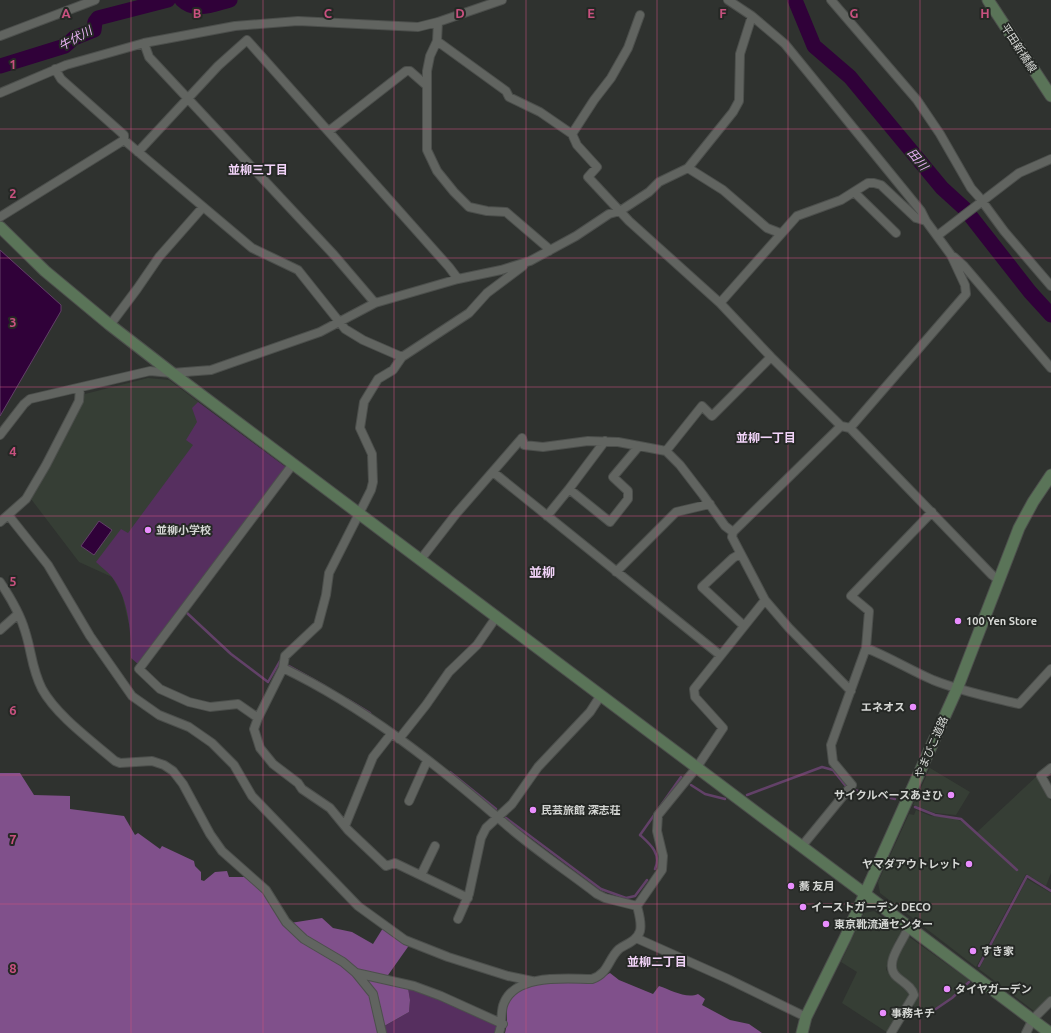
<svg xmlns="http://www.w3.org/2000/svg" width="1051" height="1033" viewBox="0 0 1051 1033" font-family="Ubuntu,'Noto Sans JP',sans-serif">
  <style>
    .built { fill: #363e35 }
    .green { fill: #562f5f }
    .forest { fill: #80508b }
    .water { fill: #300139; stroke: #624168 }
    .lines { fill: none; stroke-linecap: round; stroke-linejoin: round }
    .stream { stroke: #624168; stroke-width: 2.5 }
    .river { stroke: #300139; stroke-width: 15 }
    .street-casing { stroke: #4c4f4c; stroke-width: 10 }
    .secondary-casing { stroke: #4c4f4c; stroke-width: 13 }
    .street { stroke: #616460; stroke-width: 8 }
    .secondary { stroke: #5a7458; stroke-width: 11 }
    .grid { fill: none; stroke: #c8517f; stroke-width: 1; stroke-opacity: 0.55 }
    .poi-dot { fill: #e98dfe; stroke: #252825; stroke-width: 1.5 }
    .labels { text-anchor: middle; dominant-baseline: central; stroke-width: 4; stroke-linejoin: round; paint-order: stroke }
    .street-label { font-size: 11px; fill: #d5d7d4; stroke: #252825 }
    .poi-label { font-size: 11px; font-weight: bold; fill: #d5d7d4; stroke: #252825; text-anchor: start }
    .water-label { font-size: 12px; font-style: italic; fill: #e9b2f5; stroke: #252825 }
    .neighbourhood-label { font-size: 12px; font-weight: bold; fill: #f1d3f8; stroke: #252825 }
    .quarter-label { font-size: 13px; font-weight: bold; fill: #f1d3f8; stroke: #252825 }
    .grid-label { font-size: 13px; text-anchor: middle; font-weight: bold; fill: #c8517f; stroke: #252825; stroke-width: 4; stroke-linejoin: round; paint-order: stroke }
  </style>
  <rect width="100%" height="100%" fill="#2f322f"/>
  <path class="built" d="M148,378L169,380L287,468L138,664L131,658V633L122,595L112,577L79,562L31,499L76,415L85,394Z
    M930,768L970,792L956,815L935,813L913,805Z
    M1038,775L1051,801V873L1046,886L1026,874L976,967L880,893L878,882L909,814L914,815L916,810L931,816L954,818L967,824L976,833Z
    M1027,879L1051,893V996L1034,1011L979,969Z
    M874,911L900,930L901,932L895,942L886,970L912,996L888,1033L842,1003L857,972L841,962L864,913Z
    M908,936L969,980L950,999L920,1017L913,1004L917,998L896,972L895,968L903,944Z"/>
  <path class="green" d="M198,402L287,468L140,663L138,664L131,658C131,632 129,599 112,577C108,572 101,567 96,562L121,529L128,533L193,445L186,440L197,422L192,408Z
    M408,988L442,1000L493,1022L497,1026L495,1033H383V1027L409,1012L410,1000Z"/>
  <path class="forest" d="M0,773H20L34,795L70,796V809L124,816L135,835L138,833L160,849L162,846L194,861L195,866L201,872V880L204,881L215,872L227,871L229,877H249L265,892L284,924L322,918L333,928L352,932L373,944L383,928L410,944L386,978L408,988L410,1000L409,1012L379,1029L380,1033H0Z
    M610,973L619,980L653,994L659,986C671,990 686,999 698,994L705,999L702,1005L730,1020L749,1024L762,1033H505L507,1024V1004L513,994L526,987L557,981L592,983Z"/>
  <path class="water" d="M0,250L61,305V311L0,416Z
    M99,521L112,530L94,555L81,546Z"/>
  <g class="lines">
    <path class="stream" d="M187,613L231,654L268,682L280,661
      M289,666L325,686
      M347,699L370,713
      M450,772L496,809
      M691,785L705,794L725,799
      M854,790L895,799
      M747,795L822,767L833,770L845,785
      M915,807L935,815L961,819L1017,870
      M506,818L601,889L626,898L635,896L647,880
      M655,869C662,854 650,844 640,835L681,777
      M979,966L1027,876L1051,891
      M927,1015L952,998L969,982"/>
    <path class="river" d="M182,0C195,13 214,4 230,0
      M795,0L814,46L850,77L942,188L965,209L1030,292L1051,315
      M0,66L65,46L74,38L94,30L95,22L98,18L168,0"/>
    <g class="street-casing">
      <path id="street" d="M728,0L752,16L785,44L921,211L926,221
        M831,0L917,100L940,134L971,188L979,197L1004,231L1051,286
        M438,22L437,41L430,56L427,71V150L437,171L454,192L469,207L487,211L506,212L548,248L549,251
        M0,36L95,0
        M437,41L506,91L509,97L540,112L572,134L577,145L597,167L588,177L629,221L720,303L771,357L841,426L850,428L992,575L999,580
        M144,43L149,57L334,255L375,303
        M55,69L61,79L124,135V140L252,248L298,270L345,329L363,340L402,357L393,370L378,379L364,402L360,428L372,454L373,482L371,490L329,573L326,595L318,625L285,656L283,668L258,718L254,729L260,748L273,764L298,783L302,789L330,808L348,830L386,866L395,863L468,898
        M0,93L66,65L144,43L235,26L298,21L418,27L438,22L502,0
        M329,131L406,71H410L426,85
        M572,134L594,100L611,78L628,48L640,15
        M138,152L218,66L247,40L449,267L458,279
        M688,168L723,190L767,228L780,233
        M854,192L896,233
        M0,217L124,140
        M937,236L1019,173L1051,159
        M954,257L964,266L1051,368
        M720,303L797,216L841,200L868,183H874L881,185L916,218L926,221L951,255L965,285L966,294L850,428
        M110,325L137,289L159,257L203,207
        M402,357L469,313L487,293L523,266
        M841,426L733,532L732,537L765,600L789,628L851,691
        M0,435L24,404L30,399L150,371L172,373L211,370L320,332L375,303L458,279L501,270L530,261L576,236L609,214L620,211L649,192L659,182L688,168L733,112L739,101L740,54L752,16
        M522,438L524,445L543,447L588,441L618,442L666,451L680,465L703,495L725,526L733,532
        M666,451L702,406L712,416L771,357
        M493,472L720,655
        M569,489L605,441
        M9,516L48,565L90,636L132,696L159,715L189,727L212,743L234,765L252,796L358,906L405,940L448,957L508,976L532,981
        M547,516L569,489L610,522L628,499V491L613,477L639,446
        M0,522L26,499L46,465L79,401L80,388
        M740,554L733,558L702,587L744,626
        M421,559L456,514L522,438
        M616,572L676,512L710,504
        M0,582C10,597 20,613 25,631C32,652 31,667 42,689C57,716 92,741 115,761L120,763L152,761L164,765L173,771L183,784L210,834L222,851L266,890L286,922L304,939L343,962L356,973L373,994L382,1033
        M0,630L18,614
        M866,648C889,657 910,670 933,680C960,691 990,697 1019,704L1051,669
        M283,668C364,707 436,764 503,822C532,848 566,870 597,894L605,898L637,906
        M258,718L238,704L210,707L189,702L160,689L139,669L293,464
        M399,739L426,705L449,672L477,645L497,616
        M1051,768L1041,776L1051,794
        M409,801L427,761
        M345,826L373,757L391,734
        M802,846L852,785L833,762L831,745L866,648L869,611L851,596L932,512
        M421,875L435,846
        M458,919L469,894L481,838L486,828L512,804L538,767L590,712L601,695
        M636,938L728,979L806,1017
        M356,973L414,986L441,996L503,1024
        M499,1033C503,1023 500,1011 504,1003C516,973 567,979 592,979C609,973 608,959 619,949C626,944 637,941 640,931C642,923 639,914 637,906L662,870L663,856L657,831L658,815L697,767L723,728L695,697L694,689L765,600
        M891,1033L914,995C912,987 904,983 897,977C882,964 904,941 909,926
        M1026,1033L1033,1019L1051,1001"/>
    </g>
    <g class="secondary-casing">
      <path id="secondary" d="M988,0L1051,96
        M0,227L45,271L110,325L172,373L1050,1033
        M802,1033L806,1017L846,936L957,689L1019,528L1033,502L1051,475"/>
    </g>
    <use href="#street" class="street"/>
    <use href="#secondary" class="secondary"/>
  </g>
  <path class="grid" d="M131,0V1033M263,0V1033M394,0V1033M526,0V1033M657,0V1033M788,0V1033M920,0V1033M0,129H1051M0,258H1051M0,387H1051M0,516H1051M0,646H1051M0,775H1051M0,904H1051"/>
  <g class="poi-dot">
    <circle cx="148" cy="530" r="4"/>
    <circle cx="958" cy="621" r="4"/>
    <circle cx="913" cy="707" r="4"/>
    <circle cx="951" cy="795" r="4"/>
    <circle cx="533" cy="810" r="4"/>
    <circle cx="969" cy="864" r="4"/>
    <circle cx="791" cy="886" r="4"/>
    <circle cx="803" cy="907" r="4"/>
    <circle cx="826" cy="924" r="4"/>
    <circle cx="973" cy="951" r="4"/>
    <circle cx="947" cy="989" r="4"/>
    <circle cx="883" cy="1013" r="4"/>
  </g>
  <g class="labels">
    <g class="street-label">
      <text transform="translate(1019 48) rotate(57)">平田新橋線</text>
      <text transform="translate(931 747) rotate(-66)">やまびこ道路</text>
    </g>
    <g class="poi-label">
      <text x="156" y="530">並柳小学校</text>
      <text x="966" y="621">100 Yen Store</text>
      <text x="905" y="707" text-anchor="end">エネオス</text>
      <text x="943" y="795" text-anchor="end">サイクルベースあさひ</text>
      <text x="541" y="810">民芸旅館 深志荘</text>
      <text x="961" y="864" text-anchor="end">ヤマダアウトレット</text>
      <text x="799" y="886">蕎 友月</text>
      <text x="811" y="907">イーストガーデン DECO</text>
      <text x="834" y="924">東京靴流通センター</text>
      <text x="981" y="951">すき家</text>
      <text x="955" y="989">タイヤガーデン</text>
      <text x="891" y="1013">事務キチ</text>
    </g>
    <g class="water-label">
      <text transform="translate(75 38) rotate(-29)">牛伏川</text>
      <text transform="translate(918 159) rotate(50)">田川</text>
    </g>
    <g class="neighbourhood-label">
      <text x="258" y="169">並柳三丁目</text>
      <text x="766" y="437">並柳一丁目</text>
      <text x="657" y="961">並柳二丁目</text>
    </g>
    <g class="quarter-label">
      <text x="542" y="572">並柳</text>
    </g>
  </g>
  <g class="grid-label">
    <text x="66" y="18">A</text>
    <text x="197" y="18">B</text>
    <text x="328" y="18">C</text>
    <text x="460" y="18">D</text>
    <text x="591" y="18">E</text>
    <text x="723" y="18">F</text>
    <text x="854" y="18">G</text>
    <text x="985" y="18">H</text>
    <text x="13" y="69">1</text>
    <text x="13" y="198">2</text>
    <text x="13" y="327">3</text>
    <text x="13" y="456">4</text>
    <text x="13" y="586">5</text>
    <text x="13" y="715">6</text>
    <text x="13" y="844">7</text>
    <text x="13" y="973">8</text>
  </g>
</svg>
